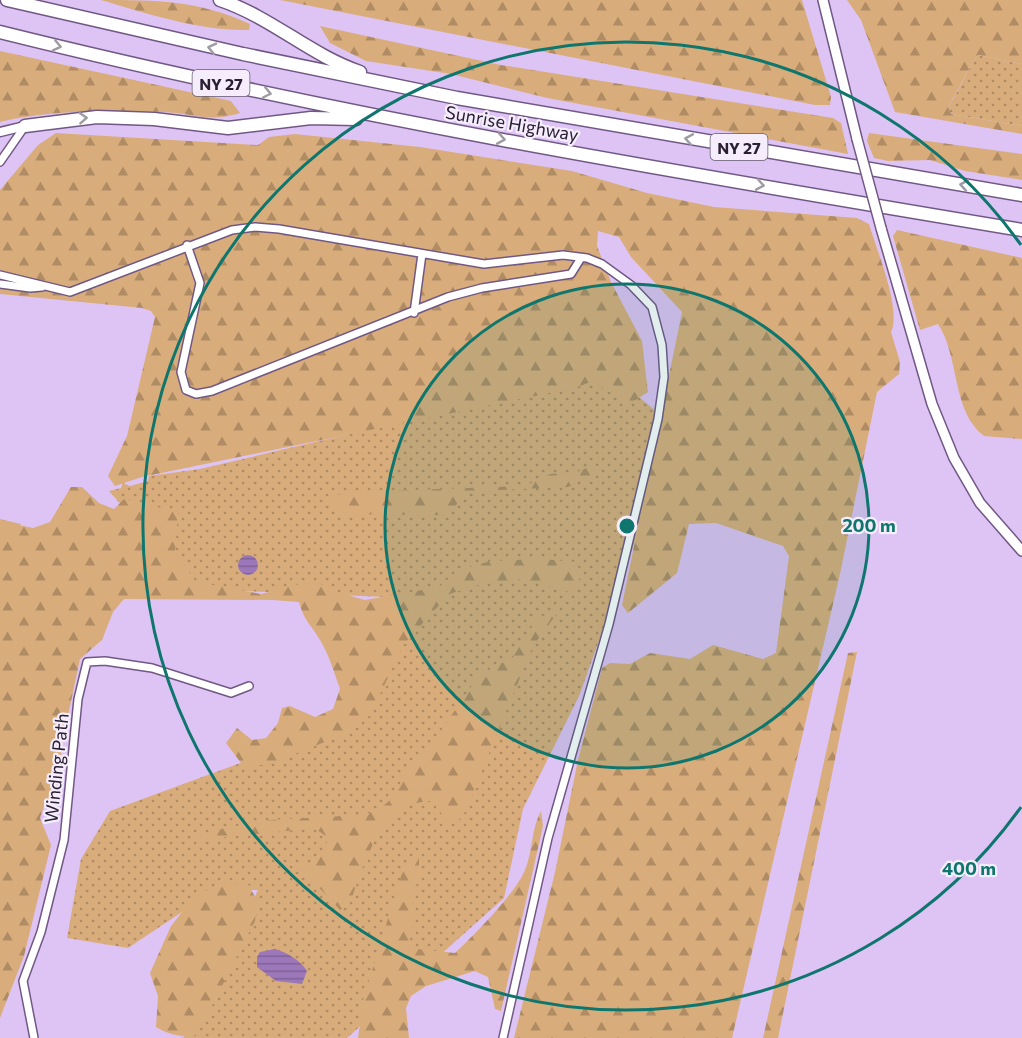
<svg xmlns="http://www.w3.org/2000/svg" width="1022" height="1038" viewBox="0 0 1022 1038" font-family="Commissioner,sans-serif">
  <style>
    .grass { fill: url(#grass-dots) }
    .forest { fill: url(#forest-firs) }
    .park { fill: url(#park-tufts) }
    .water { fill: url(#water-rules) }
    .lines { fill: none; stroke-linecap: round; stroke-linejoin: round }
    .minor-casing { stroke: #715884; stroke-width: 10 }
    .tertiary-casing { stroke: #715884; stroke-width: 11 }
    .secondary-casing { stroke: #715884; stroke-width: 12 }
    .motorway-casing { stroke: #715884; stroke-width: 15 }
    .minor { stroke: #fff; stroke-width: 7 }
    .tertiary { stroke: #fff; stroke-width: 8 }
    .secondary { stroke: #fff; stroke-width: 9 }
    .motorway { stroke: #fff; stroke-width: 12 }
    .secondary-bridge-casing { stroke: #715884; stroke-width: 12; stroke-linecap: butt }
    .secondary-bridge { stroke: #fff; stroke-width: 9 }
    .oneway { stroke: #9f9ba3 }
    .ring { fill: none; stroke: #0f766e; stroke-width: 3 }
    .labels { text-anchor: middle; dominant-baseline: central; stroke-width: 4.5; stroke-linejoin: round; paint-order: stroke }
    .shield { fill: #f5edfc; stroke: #675e6f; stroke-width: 1.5 }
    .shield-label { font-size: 16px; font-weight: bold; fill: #2a2033 }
    .street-label { font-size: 18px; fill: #2a2033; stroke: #f5edfc }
    .centre { fill: #0f766e; stroke: #f5edfc; stroke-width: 3 }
    .ring-label { font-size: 18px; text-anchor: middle; font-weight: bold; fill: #0f766e; stroke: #f5edfc; stroke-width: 4.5; stroke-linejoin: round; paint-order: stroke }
  </style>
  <defs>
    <pattern id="grass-dots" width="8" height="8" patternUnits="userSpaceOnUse" patternTransform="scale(1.5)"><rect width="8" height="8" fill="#d9ad7b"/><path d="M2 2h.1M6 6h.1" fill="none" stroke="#b08c65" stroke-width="1.8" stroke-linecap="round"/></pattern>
    <pattern id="forest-firs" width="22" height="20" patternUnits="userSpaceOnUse" patternTransform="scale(1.5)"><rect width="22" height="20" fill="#d9ad7b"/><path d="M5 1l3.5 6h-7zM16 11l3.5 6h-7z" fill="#b08c65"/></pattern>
    <pattern id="park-tufts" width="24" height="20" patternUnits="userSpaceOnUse" patternTransform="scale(1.5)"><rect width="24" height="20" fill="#d9ad7b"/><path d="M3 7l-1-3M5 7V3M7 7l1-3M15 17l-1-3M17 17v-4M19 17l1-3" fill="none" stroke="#b08c65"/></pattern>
    <pattern id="water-rules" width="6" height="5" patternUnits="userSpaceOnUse" patternTransform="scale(1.5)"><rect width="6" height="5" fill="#9c77b9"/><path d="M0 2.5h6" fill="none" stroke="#7f6197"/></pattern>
  </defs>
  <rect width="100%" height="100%" fill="#dec3f5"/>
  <path class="grass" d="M978,55L1022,64V126L951,114L948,107C960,90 966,71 978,55Z
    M610,373L663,417L660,467L642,508L635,541L579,696L523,809L504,898L347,1038H180L184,1037L258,890H215L128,948L67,938L81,859L110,811L357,720L410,598L196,589L109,491L121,488L123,483L130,486L148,481L149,476L200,469Z"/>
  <path class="forest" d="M101,0C157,0 197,0 250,24L249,30C199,31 148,14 101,0Z
    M280,0H802L831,97L830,105H815Z
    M847,0H1022V64L978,55C966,71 959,90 948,107L951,114L1022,126V134L895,112L861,20Z
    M320,26L501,65L833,118L841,123L848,154L547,98L451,74L366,61L330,43Z
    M0,51L231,101L240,113C207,123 195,113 163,112C114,110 47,110 0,122Z
    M56,133L258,145L269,137L295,134L420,147L572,171L647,193L714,207L857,218L869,224C876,248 902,310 891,332L900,362L899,374L877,392L840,574L732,1038H514L555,872L578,760L602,668L610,663L630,664L650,653L690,659L713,645L763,659L776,653L789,556L783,546L716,523L689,524L677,573L628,613L622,605L682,312L631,257L619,237L598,231L597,246L611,282L642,341L648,392L629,404L592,381L578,387L142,477L115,486L108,476L127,436L155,317L151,311L142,308L0,294V190L38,145Z
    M869,133L1022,154V180L965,171L930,160L888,161L874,158L867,141Z
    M897,230L1022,258V439L984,436C951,411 960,357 938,324L920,330L893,236Z
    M594,465L605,468L568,487L473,491L444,515L343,514L322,497L356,492L525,486L550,474L577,472Z
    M71,487H82L99,503L114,509L124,499L178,512L175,552L196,582L261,594L307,582L319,583L330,590L365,600L439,587L458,570L491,561L541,559L577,562L581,577L569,592L523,579L485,583L449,594L403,645L371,714L352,731L270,764L244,767L226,743L237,728L252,740L266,738L278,723L282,708L290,706L315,717L333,709L340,689C334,672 329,655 320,640C311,624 305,623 299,602L273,600L124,599L113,612L102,640L80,659L62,744L58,789L45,804L40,818L51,845L24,956L0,1018V521L33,528L50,522Z
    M558,612L533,646L465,812L458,821H447L432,801C379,801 364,866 349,906L340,910L299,866L318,860L329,838L314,828L188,841L216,830L270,820L360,815L377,811L395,796L404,774L440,732L479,675L513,657L538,617Z
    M857,652L778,1038H763L848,653Z
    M541,811L543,826L501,1011L495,1009L488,977L475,971L426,986L411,996L406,1008L409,1038H358L363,1000L402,873L419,857V876L412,901L413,924L408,948L455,953C474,935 516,893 525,870C533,851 531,829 541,811Z
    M221,883L249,885L258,903L255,921L197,1035C183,1038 169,1035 156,1027L158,996L150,973L171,926L194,897Z"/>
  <path class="park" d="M0,519L21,524L0,548Z"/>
  <path class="water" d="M238 565a10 10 0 1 1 20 0a10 10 0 1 1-20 0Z
    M275,949C288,953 300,960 307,971L302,984L276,981L257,967V957L260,952Z"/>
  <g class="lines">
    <g class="minor-casing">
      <path id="minor" d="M0,162L25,126
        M187,245L200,283L181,372L186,390L196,394L212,391L448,297L482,288L571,274L581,258
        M0,275L70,292L232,230L255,227L279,229L484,264L563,255L587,258L602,264L631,285L652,307L662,345L664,377L658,419L609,624L548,838L503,1038
        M0,284L30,288L42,287
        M414,313L422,254
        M34,1038L23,981L41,932L64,840L78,699L87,662L105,661L152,668L231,693L249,686"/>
    </g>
    <g class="tertiary-casing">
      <path id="tertiary" d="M0,132L25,126"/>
    </g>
    <g class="secondary-casing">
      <path id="secondary" d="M823,0L857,139
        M881,228L932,404L954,458L980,503L1022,551"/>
    </g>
    <g class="motorway-casing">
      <path id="motorway" d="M7,0L243,54L457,98L1022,195
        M220,0C271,17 310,55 360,72
        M0,32C337,116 680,173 1022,230
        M25,126L97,117L154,119L228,128L311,118L356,119"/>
    </g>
    <use href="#minor" class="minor"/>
    <use href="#tertiary" class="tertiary"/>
    <use href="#secondary" class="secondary"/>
    <use href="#motorway" class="motorway"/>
    <g class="secondary-bridge-casing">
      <path id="secondary-bridge" d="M857,139L881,228"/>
    </g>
    <use href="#secondary-bridge" class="secondary-bridge"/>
  </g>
  <defs><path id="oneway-chevron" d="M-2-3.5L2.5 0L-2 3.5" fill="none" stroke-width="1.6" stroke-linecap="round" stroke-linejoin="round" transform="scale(1.5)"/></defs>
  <g class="oneway">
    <use href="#oneway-chevron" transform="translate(57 46) rotate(13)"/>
    <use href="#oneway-chevron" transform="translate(212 48) rotate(-167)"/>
    <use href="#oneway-chevron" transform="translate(267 93) rotate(12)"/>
    <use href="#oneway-chevron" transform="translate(83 118) rotate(-4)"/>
    <use href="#oneway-chevron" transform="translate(501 139) rotate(10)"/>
    <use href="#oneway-chevron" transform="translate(689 139) rotate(-170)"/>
    <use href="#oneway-chevron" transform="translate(760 185) rotate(10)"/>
    <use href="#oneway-chevron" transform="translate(964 185) rotate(-170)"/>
  </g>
  <circle cx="627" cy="526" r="242" fill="#0f766e" fill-opacity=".12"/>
  <g class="ring">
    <circle cx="627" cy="526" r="242"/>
    <path d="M1021 807A484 484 0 1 1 1021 245"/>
  </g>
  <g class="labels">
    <g class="shield">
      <rect x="192.5" y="70" width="57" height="26" rx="4.5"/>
      <rect x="710.5" y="134" width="57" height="26" rx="4.5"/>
    </g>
    <g class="shield-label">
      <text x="221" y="83">NY 27</text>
      <text x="739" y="147">NY 27</text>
    </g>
    <g class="street-label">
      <text transform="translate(512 123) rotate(10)">Sunrise Highway</text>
      <text transform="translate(56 768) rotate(-84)">Winding Path</text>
    </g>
  </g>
  <circle cx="627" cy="526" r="9" class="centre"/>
  <g class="ring-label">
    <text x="869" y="532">200 m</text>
    <text x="969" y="875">400 m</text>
  </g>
</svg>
